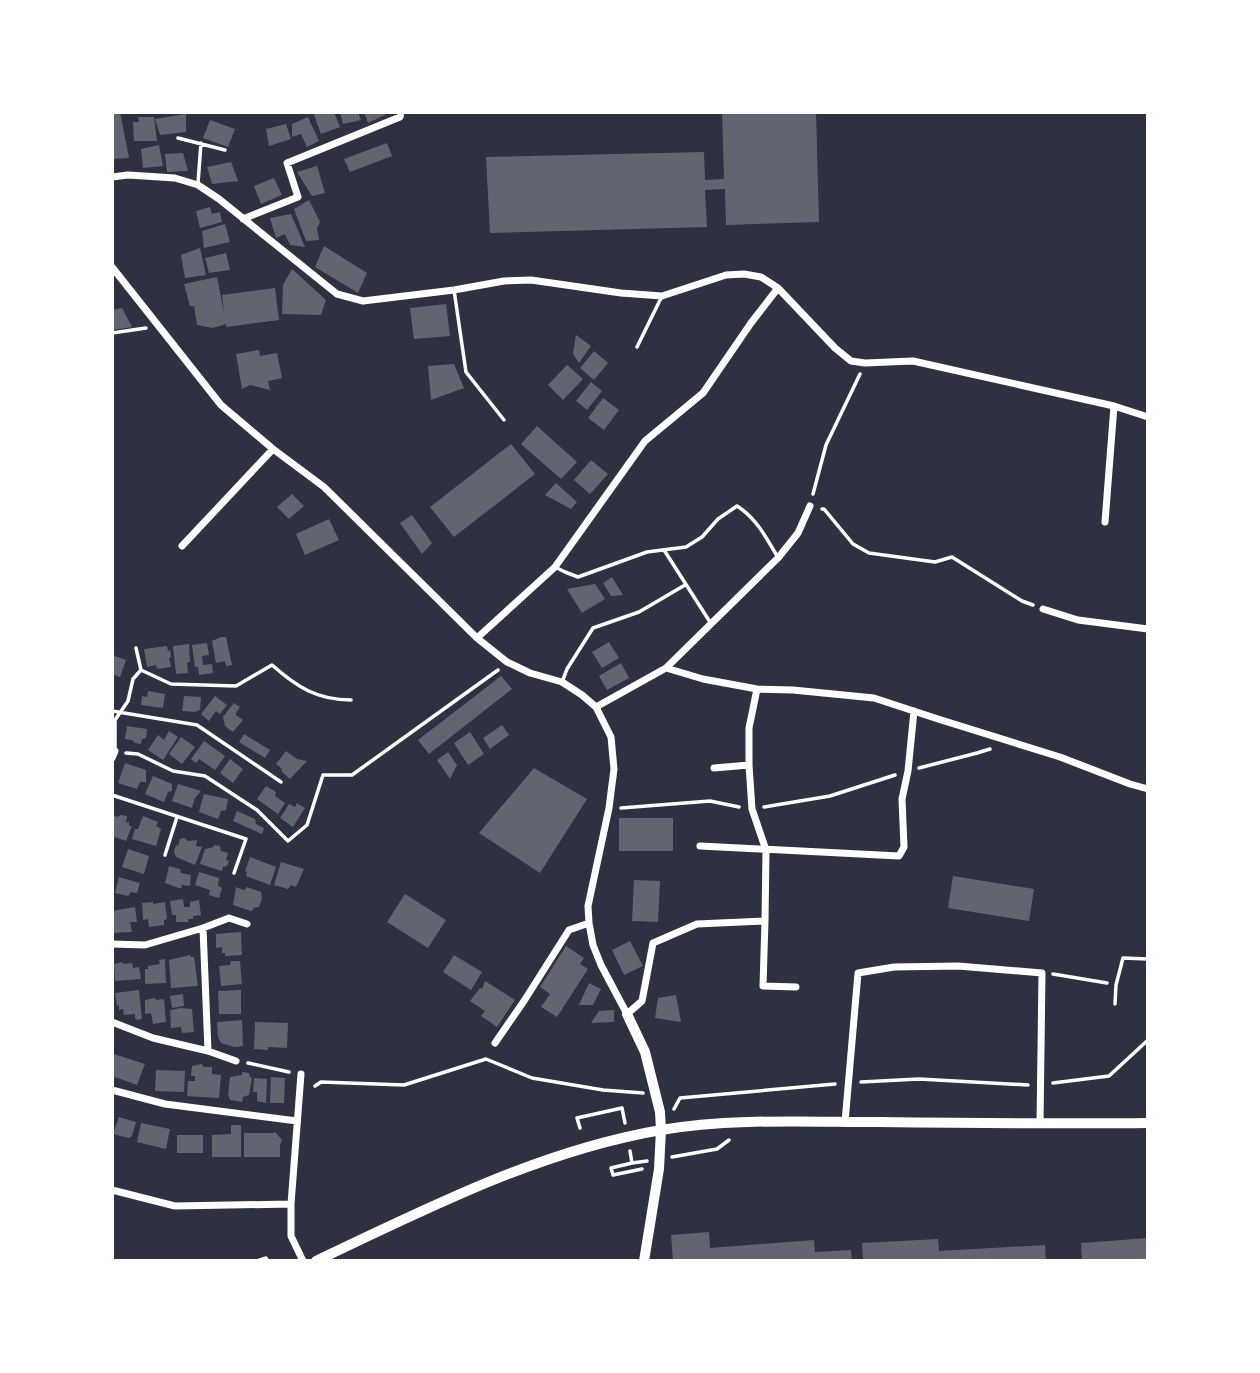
<svg xmlns="http://www.w3.org/2000/svg" width="1260" height="1373" viewBox="0 0 1260 1373" font-family="Rubik,sans-serif">
  <style>
    .building { fill: #626471 }
    .lines { fill: none; stroke-linecap: round; stroke-linejoin: round }
    .path { stroke: #fff; stroke-width: 3.5 }
    .service { stroke: #fff; stroke-width: 3.5 }
    .minor { stroke: #fff; stroke-width: 7 }
    .tertiary { stroke: #fff; stroke-width: 10 }
  </style>
  <rect width="100%" height="100%" fill="#2d3142"/>
  <path class="building" d="M112,112H120L129,158L112,159Z
    M313,112H334L340,127L321,134Z
    M340,112H358L361,120L343,124Z
    M364,112H384L385,115L368,123Z
    M722,112H816L819,222L726,225L725,189L705,190L707,227L490,233L486,157L704,152L705,180L724,179Z
    M186,114V132L160,135L155,119Z
    M138,117H154L157,141H134L133,122H139Z
    M308,117L319,141L307,147L301,134L292,137V124Z
    M210,120L235,129L228,147L203,138Z
    M286,124L291,139L269,146L266,129Z
    M387,143L392,156L350,172L344,159Z
    M159,145L163,166L143,168L141,149Z
    M183,153L188,171L167,172L165,154Z
    M231,162L238,181L212,184L207,167Z
    M317,166L325,193L312,196L297,172Z
    M274,178L282,195L261,204L254,186Z
    M309,200L320,222L317,228L319,240L306,241L294,209Z
    M210,207L212,214L220,212L222,222L200,228L196,211Z
    M291,214L305,247L290,245L285,234L276,238L270,218Z
    M225,224L230,242L204,248L202,231Z
    M324,246L367,273L358,293L315,267Z
    M200,248L206,275L185,278L181,255Z
    M226,253L230,270L209,273L205,258Z
    M292,269L326,300L321,315L282,314L283,285Z
    M217,277L224,313L222,295L275,288L279,320L226,327V324L213,328L197,325L194,306H190L184,284Z
    M446,304L450,336L414,339L410,308Z
    M122,308L132,327L112,330V310Z
    M576,335L591,346L579,363L573,354Z
    M259,350L260,356L277,353L282,378L268,381L270,390L250,385L242,389L236,354Z
    M594,351L608,363L594,380L580,368Z
    M454,364L464,388L431,400L428,366Z
    M567,365L583,379L563,400L548,385Z
    M591,382L602,391L587,410L576,401Z
    M603,398L619,410L604,430L588,418Z
    M537,426L577,462L561,479L521,444Z
    M511,444L535,474L454,537L430,507Z
    M591,460L608,474L590,494L574,480Z
    M556,483L577,502L571,509L545,495Z
    M292,494L304,506L289,519L277,507Z
    M412,515L432,543L422,554L400,523Z
    M329,519L339,540L305,555L296,534Z
    M612,577L623,595L611,596L603,583Z
    M595,584L605,599L582,613L567,589Z
    M221,637H226L232,665L226,666L225,661L216,663L212,641Z
    M609,642L619,658L602,668L592,652Z
    M207,643L209,655L202,656L203,665L212,664L213,673L199,675L198,667H195L192,645Z
    M189,644L190,662L187,663L188,673L176,674L173,646Z
    M167,646L168,651L170,650L171,657L169,658L171,667L157,669L156,665L147,667L144,649Z
    M112,655L126,660L120,677L112,674Z
    M621,663L629,678L607,690L599,676Z
    M501,676L512,689L429,754L418,740Z
    M148,691L165,694L163,708L141,705L142,696L147,697Z
    M184,696L201,697L200,710L195,712L182,711Z
    M215,696L227,705L220,714L216,711L209,721L201,714Z
    M234,703L240,707L236,713V715L243,720L233,732L225,726L223,717Z
    M502,725L509,735L490,749L483,738Z
    M127,726L147,729L146,738L142,739L141,744L135,743L132,740L125,739Z
    M169,731L178,737L163,760L148,750L158,735L164,740Z
    M470,732L484,754L468,765L454,743Z
    M244,734L270,750L265,758L239,742Z
    M181,737L195,747L182,764L169,754Z
    M204,741L225,756L215,770L199,759L196,763L191,759Z
    M286,751L297,759L307,761L290,779L282,772L281,768L276,764Z
    M448,752L457,765L450,779L437,760Z
    M230,759L243,769L233,783L220,773Z
    M125,763L146,770V782H140L137,789L118,783Z
    M534,768L587,799L540,873L479,833Z
    M153,776L172,784V791L168,792L164,802L145,794Z
    M178,784L201,791L195,798L192,808L172,801Z
    M266,786L276,792L275,796L285,803L278,814L257,799Z
    M204,794L228,799L226,810L221,811L218,819L199,812Z
    M297,803L305,808L293,827L280,818L289,804L295,807Z
    M237,811L255,819L256,824L264,828L262,834L233,821Z
    M112,814L117,817L121,815L127,816L126,823L129,822V826H132L126,841L112,836Z
    M143,816L158,822L156,826L161,829L156,846L132,839L135,829H138Z
    M619,818H673V851H619Z
    M184,838L188,841L197,840L196,846L202,847L195,865L176,857L174,852L176,845L178,846L180,839Z
    M214,845L220,846L221,851L228,853L226,860L229,861L227,866L223,867L222,871L200,864L205,849L214,847Z
    M128,849L149,856L144,874L122,867Z
    M250,857L276,867L270,885L246,876L247,872L245,871Z
    M281,862L304,869L296,887L291,885L288,889L274,885Z
    M169,866L180,869L181,873L191,875L190,886L181,885L182,888H179L165,883Z
    M199,872L219,878L218,886L222,888L219,898L209,895L210,890L195,885Z
    M953,876L1034,889L1029,921L948,908Z
    M119,877L140,883L137,893L131,892L128,896L115,893Z
    M634,880L660,881L658,922L632,921Z
    M236,887L244,890L247,887L261,892L262,899L259,907L253,908V910L251,911L233,905Z
    M405,894L446,920L428,948L387,922Z
    M183,899L184,907H190V902L199,900L201,915L193,916V919H188V922H176V915H172L170,901Z
    M153,902V904L165,902L167,919L164,920V925L149,927L148,919L143,920L142,903Z
    M135,907L137,922H130L132,932L112,933V911Z
    M241,932L242,955L225,956V953H222V947L216,948V934Z
    M630,941L643,966L624,975L612,950Z
    M566,946L584,958L580,964L588,969L557,1017L541,1007L550,994L540,987Z
    M190,955L191,957H194L198,986L171,988L169,960Z
    M454,955L482,972L471,990L443,972Z
    M165,959L166,983L145,984V969H148V966L160,964L159,960Z
    M231,961H240L242,984L221,986L219,966L230,965Z
    M123,962V964L132,963L133,968L139,967L141,979L115,981L114,964Z
    M485,981L515,1000L497,1027L481,1016L485,1011L470,1001L480,988L482,989Z
    M589,983L601,989L593,1005H579Z
    M139,990L142,1019L137,1020L135,1018V1014L124,1015L123,1009L119,1010V1005L117,1006L115,993Z
    M241,990V1014H219L218,991Z
    M183,994L184,1006L172,1008L170,996Z
    M676,995L681,1022L655,1018L658,998Z
    M155,998L156,1000L164,999L166,1022L153,1024L151,1013L145,1014V1000Z
    M181,1008L192,1009L194,1032L182,1033L181,1027L171,1028L170,1010Z
    M614,1010V1022L591,1023L599,1011Z
    M242,1020L243,1046L234,1047L221,1043L218,1037L217,1022Z
    M255,1022L288,1023L287,1048L268,1047V1050L254,1049Z
    M114,1054L145,1064L137,1085L112,1076L114,1068H112V1060Z
    M202,1064L203,1067H212V1074L221,1075L219,1098L187,1096L188,1081H195V1076H191L192,1066Z
    M156,1070L185,1071L184,1092L155,1091Z
    M242,1072L249,1073L250,1077L252,1078L249,1095L243,1097L242,1102L230,1100L228,1095L230,1077L242,1075Z
    M271,1077L285,1078L284,1103H270Z
    M254,1078L267,1079L266,1103L257,1101V1092H253Z
    M119,1117L136,1122L132,1136L129,1138L113,1134Z
    M141,1123L170,1129L166,1149L137,1142Z
    M231,1125H241V1157H212V1135L231,1134Z
    M275,1132L282,1140L280,1145V1157H244V1133H273Z
    M177,1135H203V1153H177Z
    M709,1232L710,1248L814,1240L815,1252L851,1250L852,1261H673L671,1235Z
    M1148,1238V1261H1082L1081,1243Z
    M938,1239L939,1251L1045,1245L1046,1261H863L862,1243Z"/>
  <g class="lines">
    <path class="path" d="M112,333L146,328
      M813,494L826,445L860,374
      M822,509H824L853,544L869,553L935,562L952,557L1022,601L1033,605
      M126,753L138,754L173,771L205,776L257,810L288,841L307,825L323,775H352L498,670
      M919,768L977,753L990,749
      M764,807L830,796L895,775
      M621,808L710,801L739,807
      M1053,974L1107,983
      M248,1063L289,1072
      M861,1082L919,1079L1028,1085
      M1053,1083L1109,1076L1148,1040
      M315,1086L321,1082L404,1085L486,1059L532,1078L603,1090L643,1093
      M674,1109L680,1098L835,1084
      M580,1128L577,1118L622,1108L625,1123
      M630,1151L632,1163L647,1161
      M672,1157L717,1149L729,1140
      M632,1163L611,1168L613,1175L642,1169
      M257,1261L266,1258L268,1261"/>
    <path class="service" d="M178,138L225,150
      M198,183L201,143
      M454,290L466,372L504,420
      M637,347L662,296
      M664,550L710,622
      M555,567L565,572L578,577L647,552L686,547L702,537L718,519L737,506C756,518 766,537 777,556
      M141,670L171,684L236,686L272,665C297,687 317,700 351,700
      M562,682L567,669L593,628L639,612L685,585
      M112,711L197,725L281,782
      M115,750V720L128,701L133,679L141,670L136,648
      M112,795L246,839L234,873
      M165,855L177,817
      M1115,1004L1116,985L1123,958L1148,959"/>
    <path class="minor" d="M112,177L128,175L175,178L198,185L219,199L337,294L363,301L454,290L504,281L531,280L621,293L662,296L726,275L744,274L761,277L778,288L835,348L851,361L865,363L913,361L1114,406L1148,417
      M243,219L298,197L287,163L400,117L401,112
      M112,267L221,405L273,449L324,487L477,638L507,662L530,673L562,682L582,695L596,707L611,737L614,769L609,808L588,906L589,923L593,945L601,965L627,1014L642,1001L653,943L697,924L765,921L763,986L796,987
      M1105,522L1114,406
      M182,546L273,449
      M1043,609L1078,620L1148,629
      M477,638L555,567L645,441L703,393L751,323L778,288
      M666,668L778,558L798,533L810,506
      M757,689L749,728V765L752,809L766,850L765,921
      M596,707L666,668L703,679L757,689L793,690L874,698L938,719L1060,757L1130,784L1148,789
      M112,758L115,751
      M714,768L749,765
      M700,846L899,856L904,847L902,799L908,771L914,711
      M203,928L208,1051
      M112,944L145,945L203,928L229,918L247,924
      M112,1022L153,1038L208,1051L236,1061
      M495,1043L524,1001L569,930L589,923
      M301,1074L291,1204V1236L303,1261
      M112,1090L165,1104L297,1121
      M845,1122L858,973L894,967L958,966L1042,973L1040,1124
      M112,1190L175,1206L291,1204"/>
    <path class="tertiary" d="M627,1014L645,1052L660,1112L661,1130L659,1169L644,1261
      M316,1261C428,1208 539,1151 661,1130C730,1118 808,1122 878,1122C968,1123 1058,1124 1148,1123"/>
  </g>
  <rect width="1260" height="1373" fill="none" stroke="#ffffff" stroke-width="228"/>
</svg>
